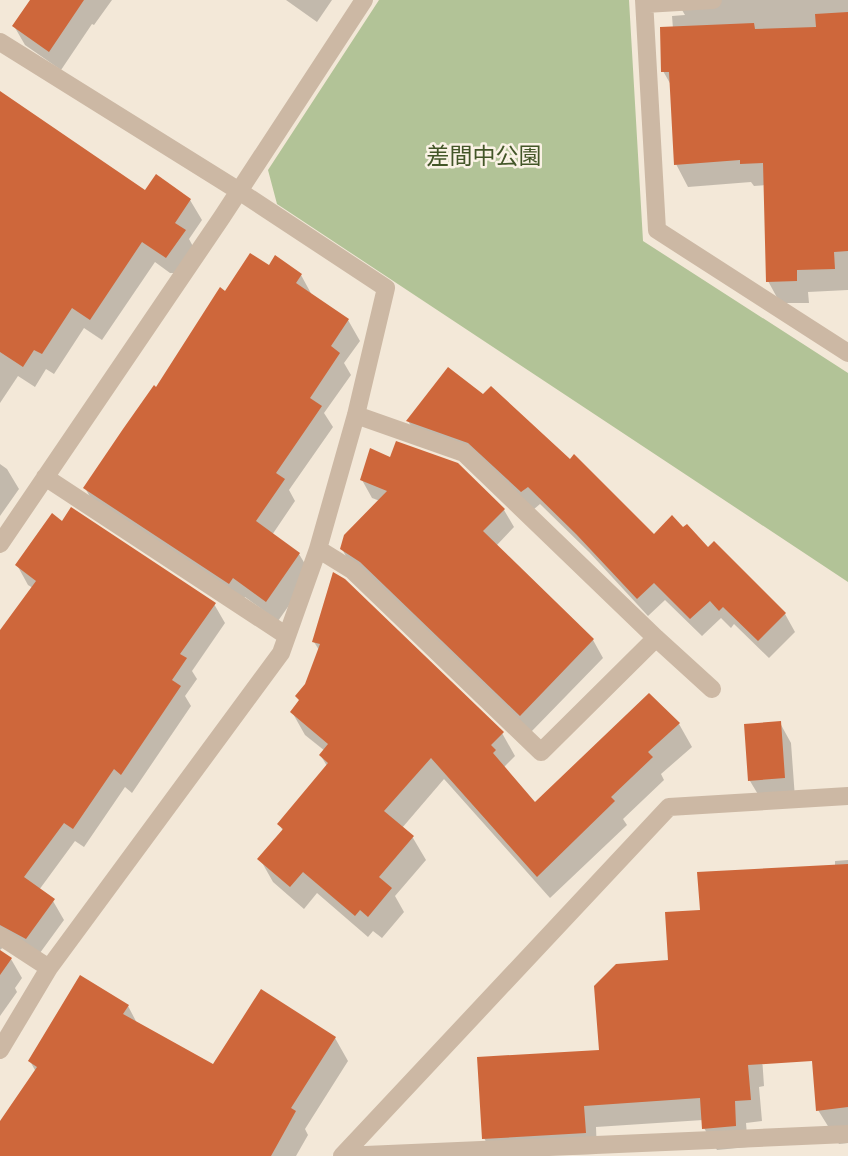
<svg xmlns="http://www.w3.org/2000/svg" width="848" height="1156" viewBox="0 0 848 1156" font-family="'Roboto Condensed','Noto Sans JP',sans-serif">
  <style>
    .green { fill: #b2c397 }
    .shadow { fill: #0003 }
    .building { fill: #ce673b }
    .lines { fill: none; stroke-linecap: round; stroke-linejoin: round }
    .minor { stroke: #ccb8a4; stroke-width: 18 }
    .labels { text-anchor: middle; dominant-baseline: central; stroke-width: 5; stroke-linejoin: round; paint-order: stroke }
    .park-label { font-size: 23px; fill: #435628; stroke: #faf2e5 }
  </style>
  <rect width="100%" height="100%" fill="#f3e8d8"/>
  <path class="green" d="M379,0H629L643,241L848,373V582L277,204L268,170Z"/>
  <path class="shadow" d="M32,0H112L94,25L92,24L61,70L25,45L14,26Z
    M286,0H332L317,22Z
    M676,0H848V290L808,292L809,303H780L768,281L766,185L754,186L751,182L688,187L676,164L671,85L663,71L673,29L672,16L685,15Z
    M0,93L145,192L190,200L202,220L189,239L196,252L182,273H170L155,262L102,340L84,328L54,374L46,369L35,387L18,376L0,403Z
    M269,268L301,275L313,297L348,320L360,341L344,363L351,375L324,413L333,427L289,490L295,501L272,535L299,554L311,574L278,621L245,597L240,603L97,509L85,488L225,293Z
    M448,369L654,536L708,549L785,614L795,632L769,658L734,624L731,628L721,618L702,636L665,600L648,616L589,552L540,504L533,510L481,461L419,439L408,421Z
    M0,464L7,469L19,489L0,516Z
    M362,480L504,510L514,527L496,546L593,640L603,658L531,732L352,567L342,549L380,501L372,498Z
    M63,523L214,604L225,623L192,671L197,679L185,696L191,706L132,793L125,787L84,847L75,841L39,890L53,901L64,920L37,957L7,944L0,950V634L33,588L28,585L17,565Z
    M334,574L502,733L515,756L504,767L534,804L649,696L679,724L692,747L661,774L664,780L623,819L627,825L550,898L444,779L402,828L413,838L426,860L395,896L404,912L382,938L373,931L368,937L317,893L304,909L273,882L260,859L283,831L279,824L327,766L321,756L325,751L305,735L292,712L300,702L319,650L314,642Z
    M780,723L791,743L795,798L762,801L750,781L746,725Z
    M848,860V1143L839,1144L818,1110L803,948L755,952L764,1086L759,1087L762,1121L746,1123L748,1147L717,1150L704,1128L703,1120L596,1127L597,1154L494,1156L484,1138L601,1052L670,962L701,912L835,866V861Z
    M0,951L11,959L22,978L15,988L17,992L0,1016Z
    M128,1006L138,1025L214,1067L335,1038L348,1061L305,1129L308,1135L296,1156H0V1122L36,1072L30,1061Z"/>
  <path class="building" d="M30,0H84L49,52L12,26Z
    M848,12V251L834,252L835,269L797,270V281L766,282L763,163L740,164V160L674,165L669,72H661L660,27L754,23L755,29L816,27L815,14Z
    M0,91L145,190L156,174L191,199L175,223L186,230L166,258L142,242L90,320L72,308L42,354L34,350L23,367L0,352Z
    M250,253L269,265L275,255L302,274L296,283L349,319L331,346L340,353L310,398L322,406L276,473L285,479L256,521L300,553L266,602L233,578L229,584L83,488L123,429L154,385L156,387L220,287L225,291Z
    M448,367L483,394L491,386L570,459L574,454L654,534L672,515L683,527L687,524L708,547L714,541L786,613L758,641L723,607L719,611L710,601L690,619L654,583L637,599L576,534L528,487L521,492L468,443L406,421Z
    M396,441L458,463L505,509L483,531L594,639L520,716L360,562L340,549L344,535L387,491L360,480L370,448L390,457Z
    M71,507L216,603L180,654L187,658L172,680L181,686L121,775L114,769L73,829L64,823L24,877L55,899L26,939L0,925V630L36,581L15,565L52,513L62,521Z
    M333,572L345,579L504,732L491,745L496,750L493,753L535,802L649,693L680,723L648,752L653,757L611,797L615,801L537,877L431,758L384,811L414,836L379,877L392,888L368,917L360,910L355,916L303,872L290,887L257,859L283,829L277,824L328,763L319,755L328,744L290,712L299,700L295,696L305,684L320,644L312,642Z
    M781,721L785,778L748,781L744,724Z
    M848,864V1107L816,1111L812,1061L748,1065L751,1100L735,1101L736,1126L702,1129L700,1098L584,1106L586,1133L482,1139L477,1057L599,1050L594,986L616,964L668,960L665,912L700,910L697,872Z
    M0,950L12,958L0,975Z
    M80,975L129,1005L123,1014L213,1064L261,989L336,1037L291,1108L296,1111L271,1156H0V1121L37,1067L28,1061Z"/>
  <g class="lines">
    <path class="minor" d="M644,0L657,230L848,353
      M645,4L713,0
      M0,42L239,191L386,288L356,415L318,549L281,653L49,968L0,1050
      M356,415L464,453L656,638L712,689
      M45,477L287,636
      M0,544L222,217L364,0
      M318,549L352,570L541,752L656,638
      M0,936L49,968
      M342,1156L669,807L848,796
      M342,1156L848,1134"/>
  </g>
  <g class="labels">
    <g class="park-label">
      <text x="484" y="156">差間中公園</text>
    </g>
  </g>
</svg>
